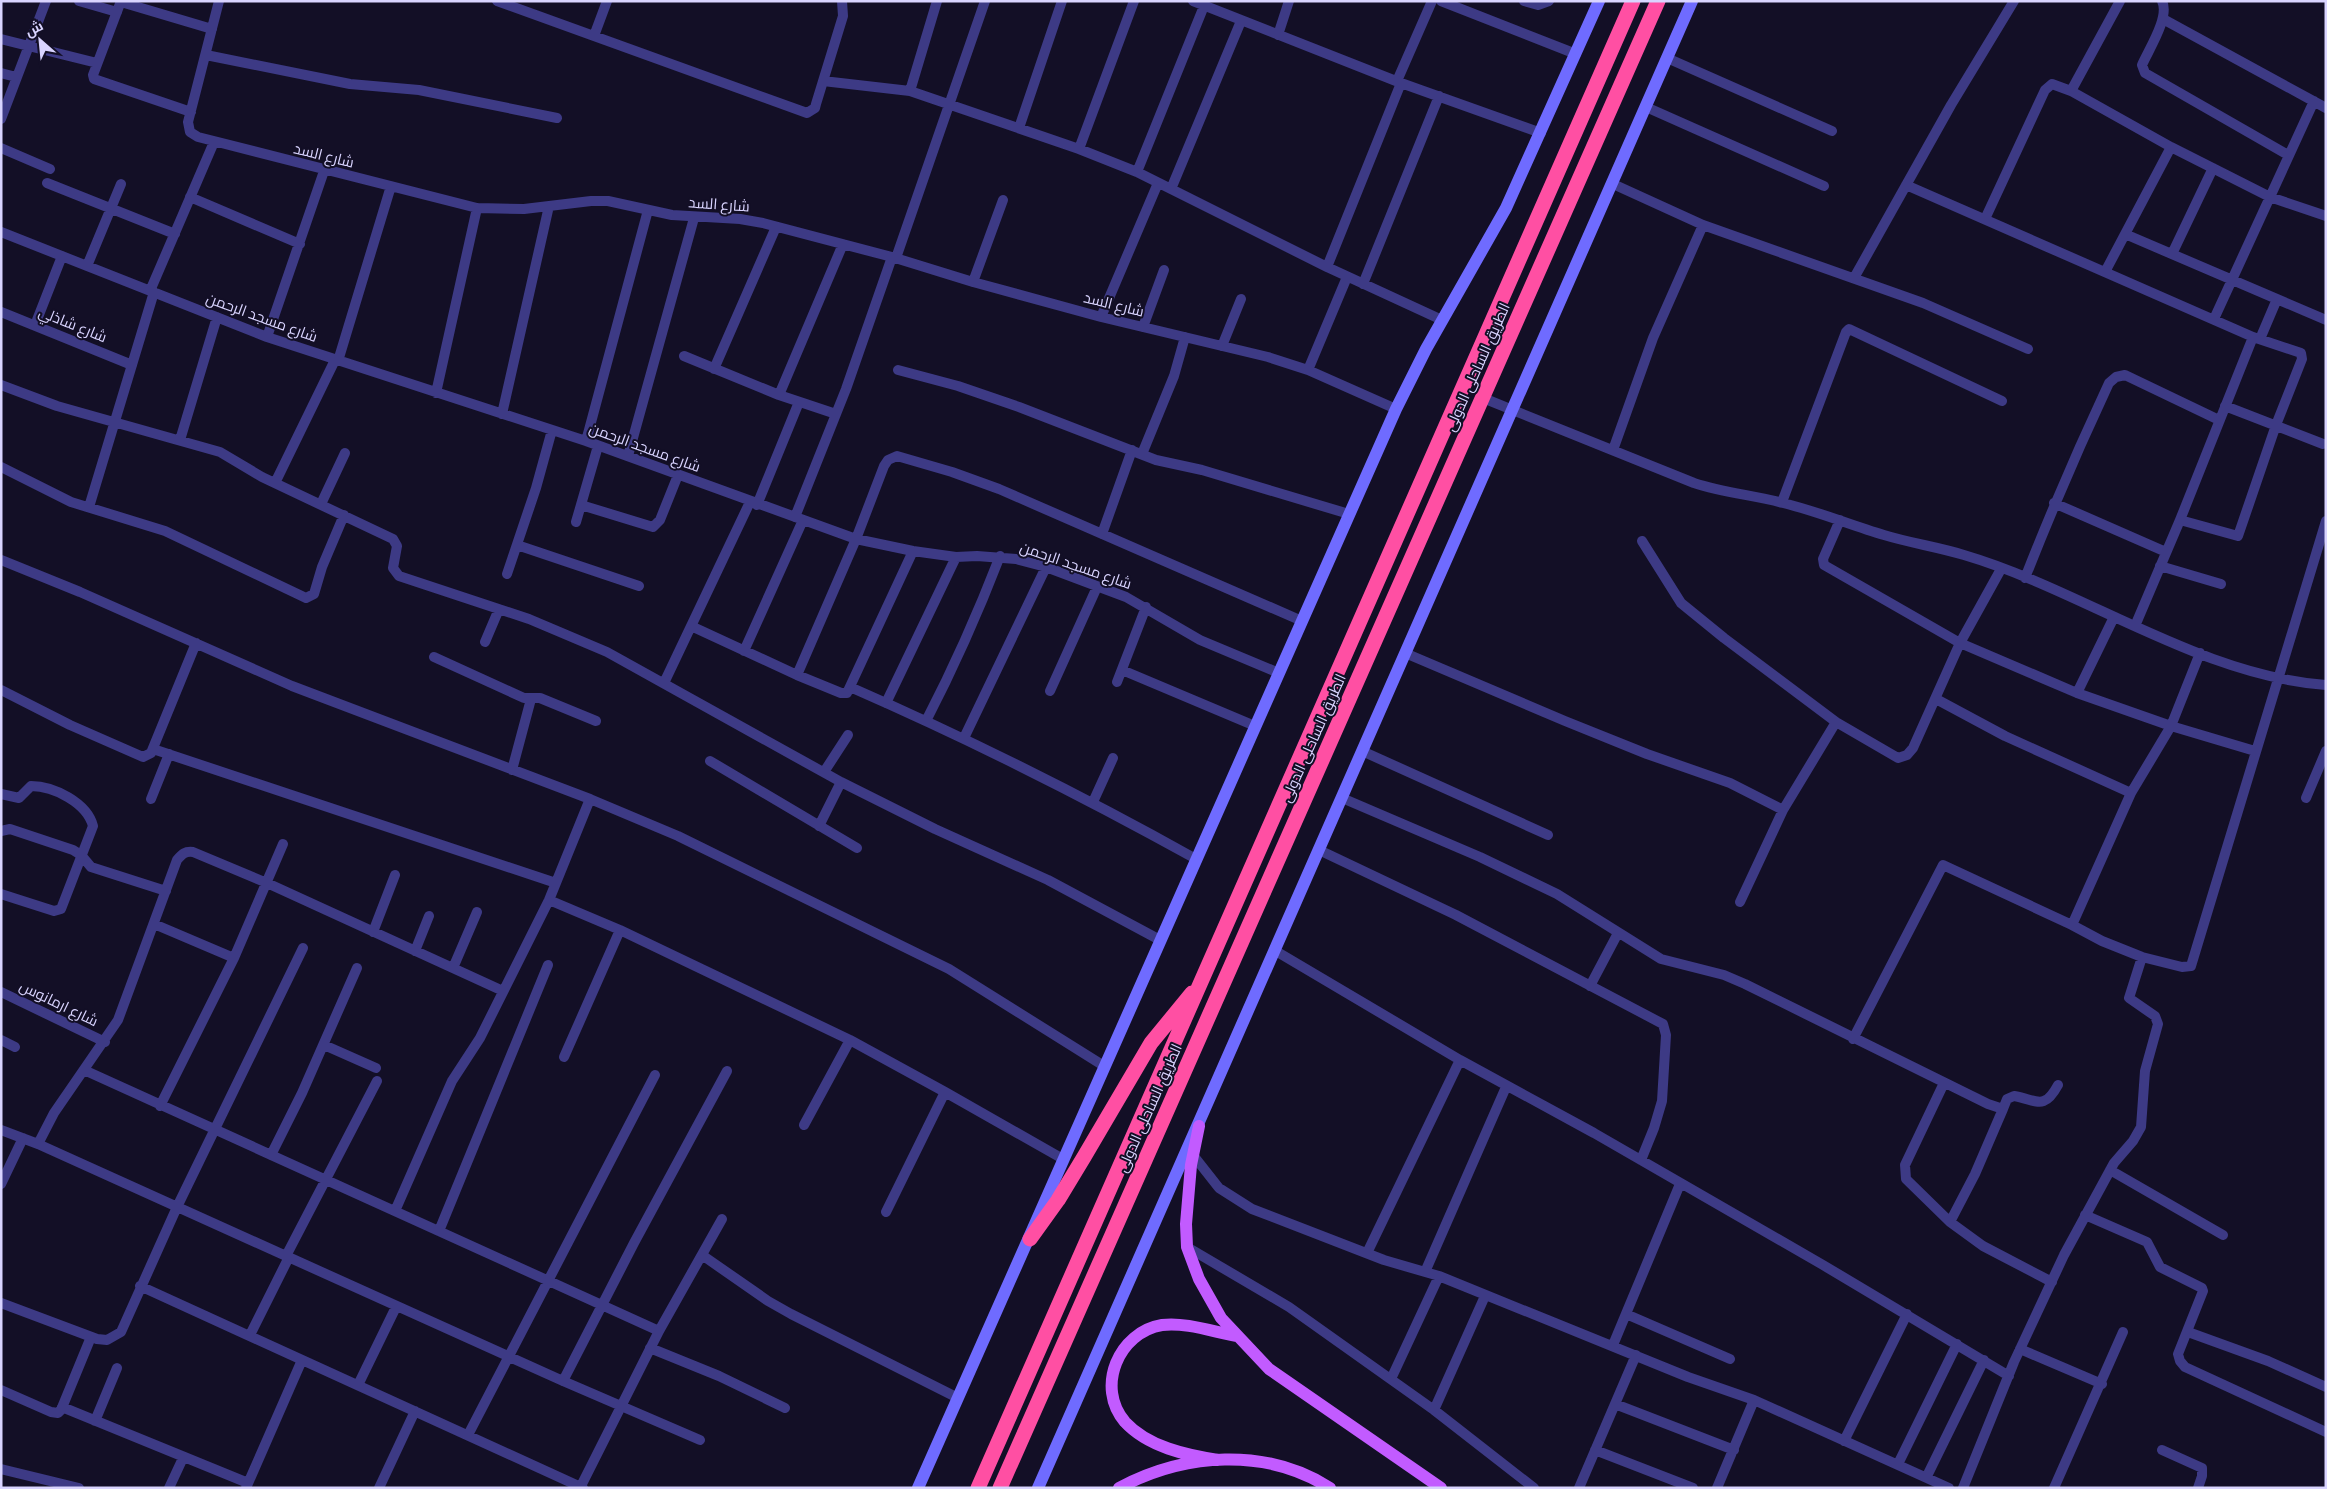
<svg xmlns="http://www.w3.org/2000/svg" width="2327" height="1489" viewBox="0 0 2327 1489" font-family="Ubuntu,Cairo,sans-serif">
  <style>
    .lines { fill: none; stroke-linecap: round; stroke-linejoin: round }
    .street { stroke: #3d3a85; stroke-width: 10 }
    .secondary { stroke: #6f6bff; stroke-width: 12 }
    .primary { stroke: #c25bff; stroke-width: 12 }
    .highway { stroke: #ff4fa3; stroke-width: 15 }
    .labels { text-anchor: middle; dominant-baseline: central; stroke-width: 4; stroke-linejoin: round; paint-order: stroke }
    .street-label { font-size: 15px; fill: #d9d4ff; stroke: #130f26 }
  </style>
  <rect width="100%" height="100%" fill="#130f26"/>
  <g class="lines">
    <path class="street" d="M79,1L117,12
      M121,1L93,75L94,79L191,112
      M219,1L188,122L190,132L198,137L477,208L524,209L591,201H608L672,215L740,219L763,223L892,257L973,282L1101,317L1268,357L1308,370L1396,409
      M497,1L807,113L815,108L816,104L843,16L842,1
      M1193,1L1401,83L1541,133
      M1441,1L1576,54
      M1524,1L1538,5L1549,1
      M2162,1C2170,17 2149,49 2142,65L2145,73L2288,155
      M121,2L212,29
      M2163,19L2326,108
      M1278,35L1289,1
      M594,36L607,1
      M1,39L97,63
      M206,55L350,84L419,90L557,118
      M1667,58L1832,131
      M1,73L16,77
      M823,81L910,91L1079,149L1137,172L1327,267L1442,320
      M1397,81L1432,1
      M910,91L937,1
      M2071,91L2120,1
      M1646,107L1824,186
      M1,119L46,1
      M1019,128L1062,1
      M1,148L50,169
      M1079,149L1134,1
      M1137,172L1204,6
      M47,183L175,234
      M1613,184L1703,225L1923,303L2028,349
      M1906,185L2253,337L2301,353L2302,359L2276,425L2238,536L2180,520
      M1171,189L1241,21
      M190,197L300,244
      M1985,219L2045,90L2052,84L2071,91L2171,147L2270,197L2326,216
      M1,232L267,337L586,441L856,539L913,551L956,557L977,556L1016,559L1046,567L1126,597L1200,640L1279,673
      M2125,234L2326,320
      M2172,254L2213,168
      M896,258L985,1
      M87,266L121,184
      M1327,267L1401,83
      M2105,272L2171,147
      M1854,278L1951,105L2014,1
      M973,282L1003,200
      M1363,284L1439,96
      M150,291L214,142
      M1,312L132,365
      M1101,317L1158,183
      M2214,319L2314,101
      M35,325L62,256
      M1143,327L1164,270
      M267,337L324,171
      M2260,339L2277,299
      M1222,346L1241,299
      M684,356L779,395L836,414
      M338,361L391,186
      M714,369L776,227
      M898,370L958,386L1019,407L1156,460L1202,470L1349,514
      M1308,370L1347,277
      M1,385L57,406L220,452L262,477L393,539L397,546L393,568L399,576L529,619L607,652L841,782L935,829L1048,880L1160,940
      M436,393L477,208
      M779,395L843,244
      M1483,398L1694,483C1724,493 1753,495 1783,503C1817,511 1850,525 1884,535C1910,543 1938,547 1964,555C2083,590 2200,676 2326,685
      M2225,406L2323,444
      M502,414L549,206
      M180,440L217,317
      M586,441L648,210
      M1613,450L1653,338L1703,225
      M1142,454L1174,376L1185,337
      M628,456L694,218
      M1,467L71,502L165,531L306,598L314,594L322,567L344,515
      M275,483L335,360
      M1782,502L1846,332L1849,329L2002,401
      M2054,503L2166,552
      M321,504L345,453
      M581,505L653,527L660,520L678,475
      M757,505L799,402
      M89,507L154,292
      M795,517L846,389L892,257
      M1840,520L1823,559L1824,565L1960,643L2077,693L2171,726L2255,751
      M576,522L598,446
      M1102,534L1132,450
      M1642,541L1681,603L1724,638L1836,722L1898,758L1907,755L1913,748L1960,643L2001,569
      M517,545L639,586
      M1,560L80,592L292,686L590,799L678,836L949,969L1104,1066
      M2160,566L2221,584
      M507,574L536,488L552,430
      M2025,578C2051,512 2079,447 2109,383L2116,377L2125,375L2219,420
      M691,626L797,675L841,693H847L913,551
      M2135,626L2180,520L2253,337
      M485,642L499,609
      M744,651L803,520
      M1405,653L1565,721L1647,754L1730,783L1783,810
      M434,657L524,698H540L596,721
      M1122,670L1255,726
      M797,675L856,539L884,466L888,460L897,456L952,472L999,489L1302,621
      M1117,682L1146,607
      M664,683L750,502
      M850,687C969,739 1083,796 1196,859
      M1,690L70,725L143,757L151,753L196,643
      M1050,691L1097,587
      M2077,693L2114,617
      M1936,699L2005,736L2131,793
      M886,703L956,557
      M926,721C954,667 978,613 1000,556
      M964,738L1046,567
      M153,749L556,883
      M1362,751L1548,835
      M710,761L857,848
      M512,770L531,699
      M824,772L848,735
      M1,794L19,798L31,786C54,786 87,803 93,826L61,909L54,911L1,894
      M1342,798L1480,857L1557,894L1661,959L1724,975L1745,984L1988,1104L2003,1109L2007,1099L2014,1096C2037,1100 2044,1111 2058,1085
      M2306,798L2326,751
      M151,799L169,754
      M1093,802L1113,758
      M819,826L841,782
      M1,831L10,829L73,850L81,855L91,867L166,891
      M1319,850L1456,915L1663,1024L1666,1035L1662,1101L1654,1128L1641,1160
      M549,900L620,930L850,1040L945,1092L1063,1159
      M1740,902L1783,810L1836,722
      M154,924L234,958
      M2072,925L2131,793L2171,726L2200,653
      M373,932L395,875
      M1274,950L1460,1060L1594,1133L1823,1265L2009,1376
      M415,951L429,916
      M453,968L477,912
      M1590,986L1618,933
      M1,992L105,1042
      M1853,1039L1943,865L2072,925L2102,941L2142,957L2182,967L2191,966L2326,521
      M1,1040L15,1047
      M324,1045L376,1068
      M564,1057L620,930
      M84,1070L659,1331
      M1944,1083L1905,1165L1906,1179L1950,1222L1983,1246L2052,1282
      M160,1106L234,958L283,844
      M804,1125L850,1040
      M1,1130L38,1144L563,1381L700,1440
      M38,1144L54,1113L118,1020L177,860C182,854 185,851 193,852L267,883L503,991
      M271,1155L302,1093L357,968
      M1193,1155L1219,1188L1252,1209L1384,1260L1439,1276L1688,1377L1754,1400L1949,1488
      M2110,1170L2223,1235
      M1,1184L23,1138
      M395,1211L452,1081L480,1038L549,900L590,799
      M886,1212L945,1092
      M2085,1215L2147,1242L2160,1267L2202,1288L2203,1291L2178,1354L2180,1361L2185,1367L2326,1432
      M1950,1222L1975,1174L2003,1109
      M439,1231L548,965
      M1187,1247L1289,1307L1434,1410L1534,1488
      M1367,1253L1460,1060
      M702,1255L768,1301L791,1314L958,1398
      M286,1256L377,1081
      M1425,1272L1506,1087
      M140,1286L583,1488
      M1,1303L97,1339L107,1340L121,1332L177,1207L303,948
      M1626,1314L1730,1359
      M2188,1332L2268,1361L2326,1387
      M250,1335L289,1257
      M1613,1345L1680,1184
      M650,1348L719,1376L785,1408
      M2020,1349L2102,1384
      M1391,1379L1439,1276
      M563,1381L634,1243L727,1071
      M358,1385L396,1307
      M1,1390L51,1412L58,1413L61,1410L91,1337
      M1615,1404L1734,1450
      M62,1407L248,1483
      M1434,1410L1485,1296
      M95,1421L117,1368
      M468,1435L655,1075
      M1844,1441L1907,1314
      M1595,1450L1693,1488
      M2162,1450L2202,1468V1476L2198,1488
      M1898,1464L1957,1344
      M1,1469L79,1488
      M1927,1476L1984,1360
      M169,1488L183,1458
      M246,1488L302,1360
      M379,1488L415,1411
      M580,1488L659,1331L722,1219
      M1579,1488L1636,1355
      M1717,1488L1754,1400
      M1963,1488L2014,1362L2064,1255L2114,1163L2133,1141L2141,1127L2145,1071L2158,1024L2155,1016L2129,998L2142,957
      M2054,1488L2123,1332"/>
    <path class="secondary" d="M918,1488L1396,409L1426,349L1506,208L1599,1
      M1038,1488C1258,993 1473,496 1692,1"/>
    <path class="primary" d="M1199,1126L1191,1165L1186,1224L1187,1247L1199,1279L1221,1318L1269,1369L1441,1488
      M1218,1460C1186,1455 1148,1447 1125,1422C1095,1387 1119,1332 1162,1325C1186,1322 1214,1332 1237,1336
      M1119,1488C1184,1453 1266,1447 1330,1488"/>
    <path class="highway" d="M1030,1239L1058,1200L1084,1157L1151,1043L1192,993
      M978,1488L1633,1
      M1000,1488L1658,1"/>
  </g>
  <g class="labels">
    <g class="street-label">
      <text transform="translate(324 155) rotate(14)">شارع السد</text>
      <text transform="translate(719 204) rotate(4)">شارع السد</text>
      <text transform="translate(1114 304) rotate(14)">شارع السد</text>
      <text transform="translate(262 317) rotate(20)">شارع مسجد الرحمن</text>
      <text transform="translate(73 324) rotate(22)">شارع شاذلي</text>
      <text transform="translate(1477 367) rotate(-66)">الطريق الساحلى الدولى</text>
      <text transform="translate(645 447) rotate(20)">شارع مسجد الرحمن</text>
      <text transform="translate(1076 565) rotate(19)">شارع مسجد الرحمن</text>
      <text transform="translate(1313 738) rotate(-66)">الطريق الساحلى الدولى</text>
      <text transform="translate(59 1003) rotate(26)">شارع ارمانوس</text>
      <text transform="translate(1149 1108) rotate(-66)">الطريق الساحلى الدولى</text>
    </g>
  </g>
  <rect width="2327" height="1489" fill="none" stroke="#d9d4ff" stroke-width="5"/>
  <g transform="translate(40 40) rotate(333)" stroke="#130f26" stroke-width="4" paint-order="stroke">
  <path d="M0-4L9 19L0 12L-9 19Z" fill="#d9d4ff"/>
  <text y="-8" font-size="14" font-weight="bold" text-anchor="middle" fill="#d9d4ff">ش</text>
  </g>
</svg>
